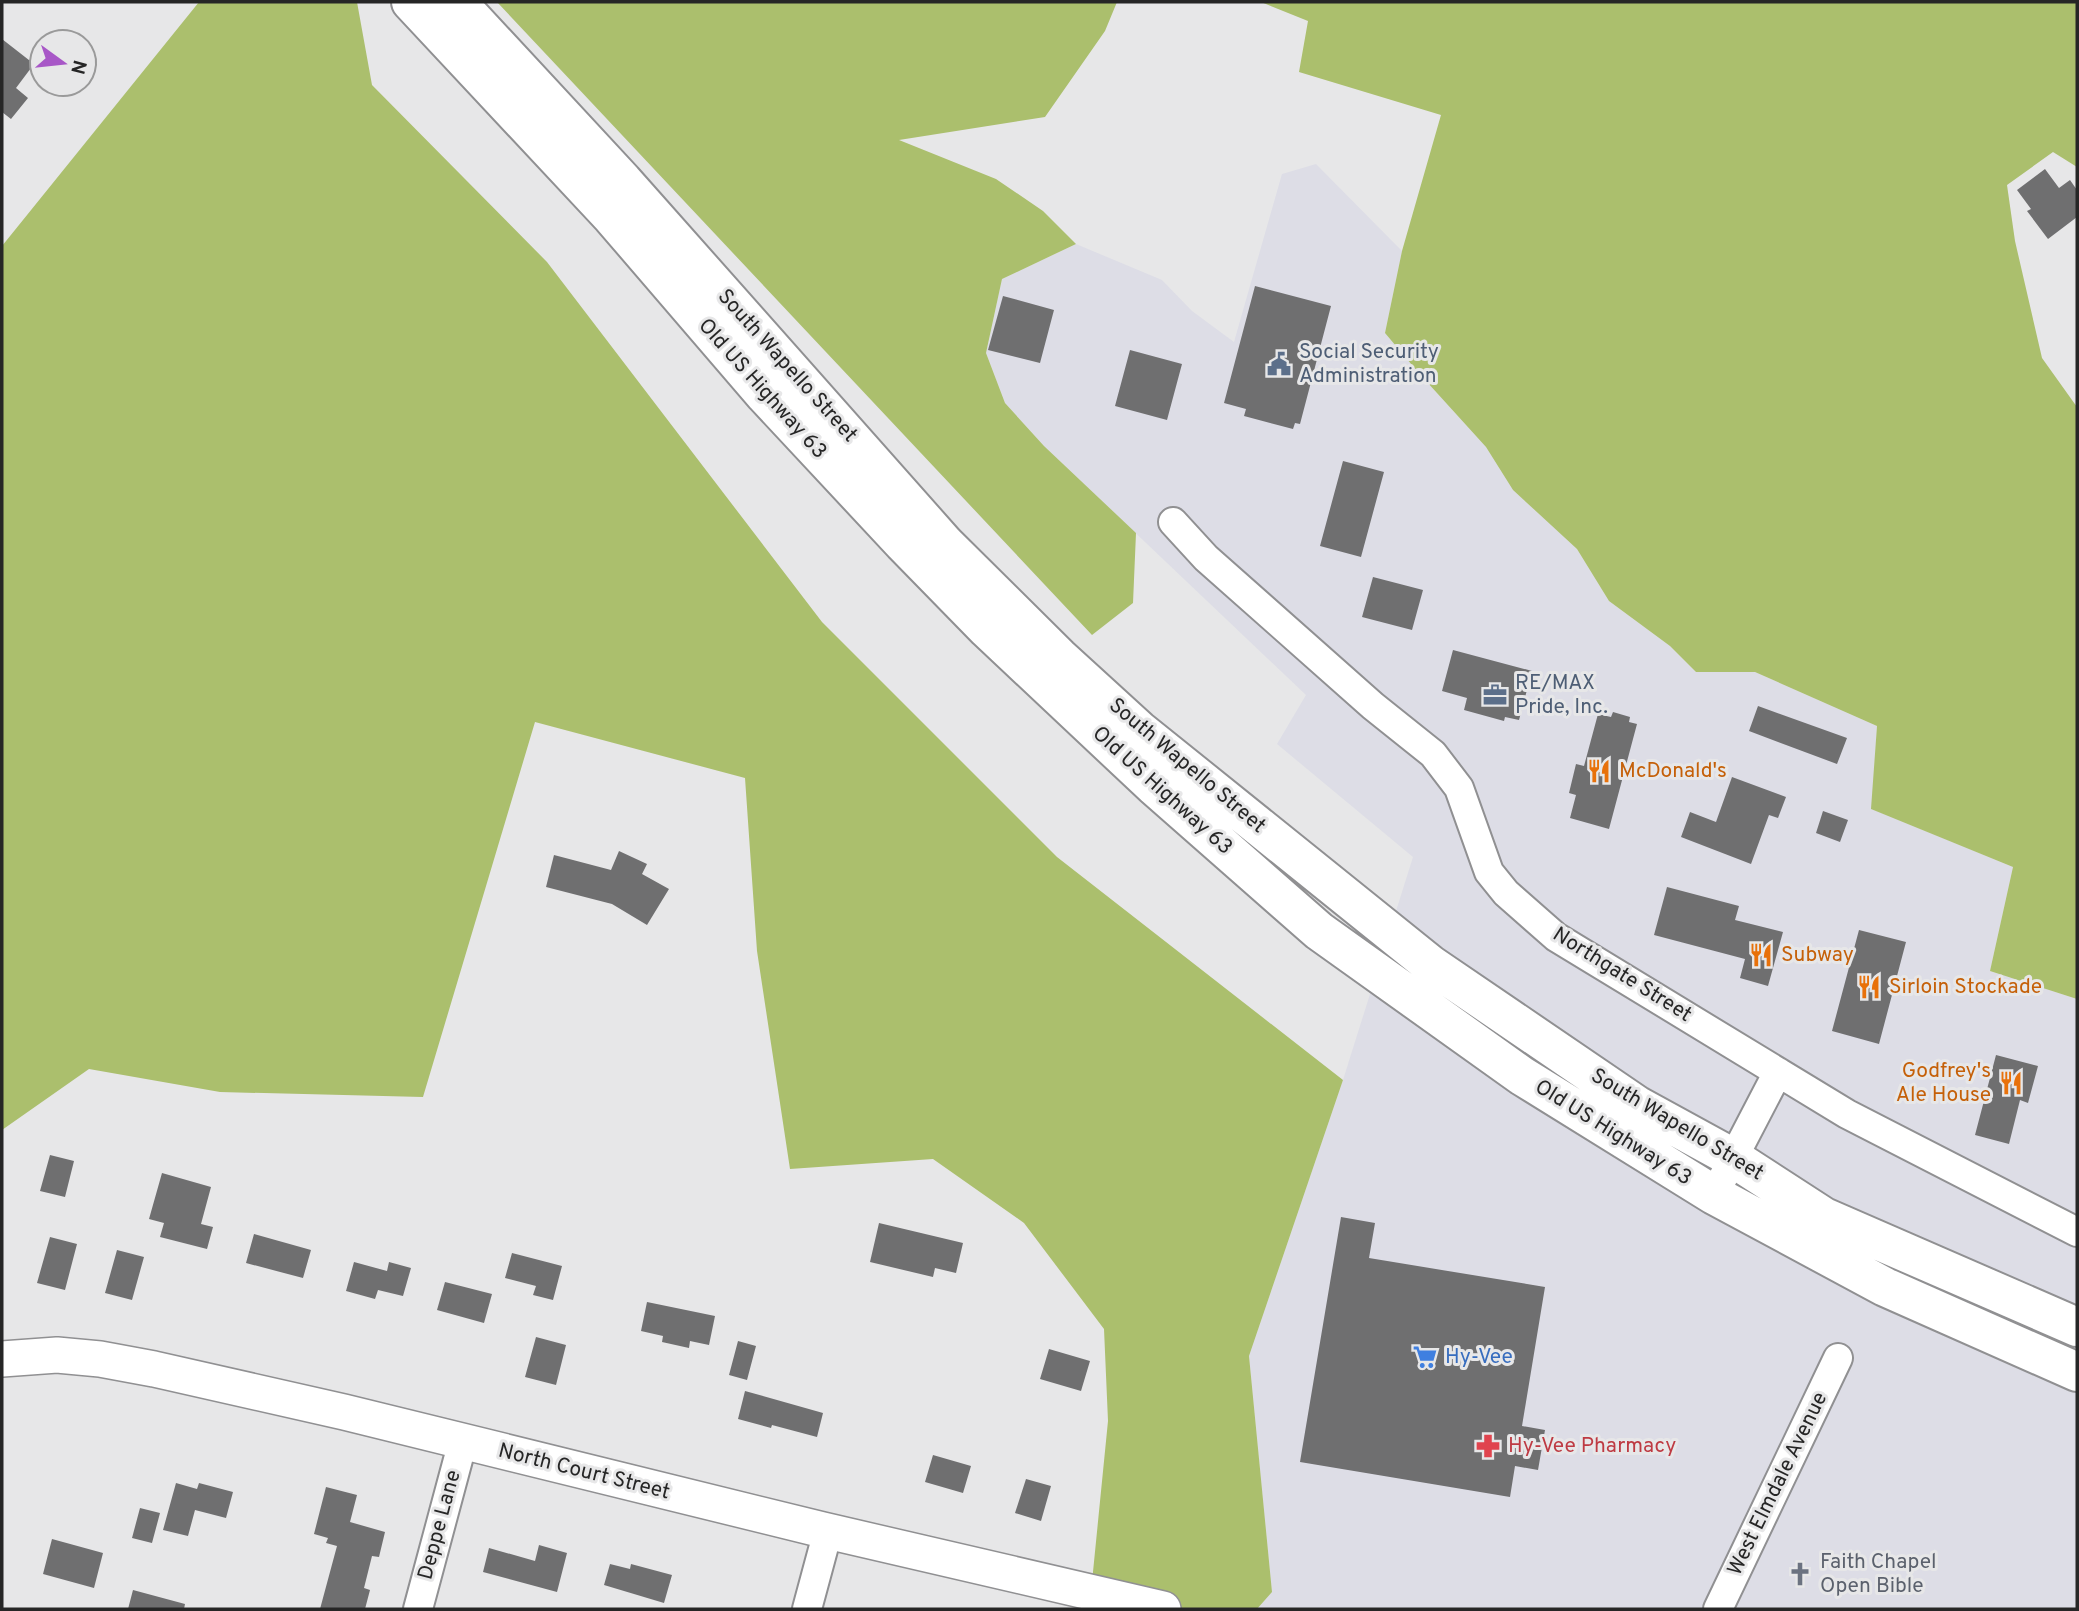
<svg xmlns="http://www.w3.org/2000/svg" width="2079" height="1611" viewBox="0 0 2079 1611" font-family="Overpass,sans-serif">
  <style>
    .built { fill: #dddde6 }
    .forest { fill: #abbf6d }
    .building { fill: #6f6f70 }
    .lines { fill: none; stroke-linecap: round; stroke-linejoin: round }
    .minor-casing { stroke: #909092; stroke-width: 32 }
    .major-casing { stroke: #909092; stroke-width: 38 }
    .highway-casing { stroke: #909092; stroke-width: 42 }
    .minor { stroke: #fff; stroke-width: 28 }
    .major { stroke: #fff; stroke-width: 35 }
    .highway { stroke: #fff; stroke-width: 38 }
    .labels { text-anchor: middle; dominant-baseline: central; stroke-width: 6; stroke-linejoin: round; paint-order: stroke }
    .service-label { font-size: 21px; fill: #4e5e75; stroke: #e7e7e8; text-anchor: start }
    .street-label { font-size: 21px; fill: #262626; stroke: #e7e7e8 }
    .food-label { font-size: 21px; fill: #c56008; stroke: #e7e7e8; text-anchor: start }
    .shop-label { font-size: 21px; fill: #366cbe; stroke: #e7e7e8; text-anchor: start }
    .health-label { font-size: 21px; fill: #be3a42; stroke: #e7e7e8; text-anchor: start }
    .worship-label { font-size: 21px; fill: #5b616d; stroke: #e7e7e8; text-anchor: start }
  </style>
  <rect width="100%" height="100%" fill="#e7e7e8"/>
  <path class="built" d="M1316,164L1402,251L1385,333L1417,371L1486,447L1513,490L1577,549L1609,601L1670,646L1696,672H1755L1877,726L1872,809L2013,867L1990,971L2077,999V1609H1257L1272,1592L1249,1356L1343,1080L1413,857L1277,744L1306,695L1044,446L1005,403L986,353L1002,279L1076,244L1162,280L1192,311L1234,342L1282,174Z"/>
  <path class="forest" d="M199,2H357L372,85L547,262L822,622L1057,857L1343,1080L1249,1356L1272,1592L1257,1609H1163L1091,1592L1108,1421L1104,1329L1024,1223L933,1159L790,1169L757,951L745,778L535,722L423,1097L220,1092L89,1069L2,1130V246Z
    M497,2H1117L1105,31L1045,117L899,140L996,179L1043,211L1076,244L1002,279L986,353L1005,403L1044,446L1136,533L1133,603L1092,635Z
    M1261,2H2077V167L2053,152L2007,185L2015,241L2042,358L2077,407V999L1990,971L2013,867L1871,809L1877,726L1755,672H1696L1670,646L1609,601L1577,549L1513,490L1486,447L1417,371L1385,333L1402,251L1441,115L1299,72L1308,21Z"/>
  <path class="building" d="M2,39L34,64L16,88L28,98L11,119L2,112Z
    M2045,169L2059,188L2070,180L2077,190V217L2048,239L2027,211L2031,209L2017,190Z
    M1255,286L1331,306L1300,424L1295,423L1293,429L1244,416L1246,409L1224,403Z
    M1003,296L1054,310L1040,363L988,350Z
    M1130,350L1182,364L1167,420L1115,406Z
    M1343,461L1384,472L1361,557L1320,546Z
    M1373,577L1423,590L1412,630L1362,617Z
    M1453,650L1532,671L1519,720L1505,717L1504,721L1464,710L1467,698L1442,691Z
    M1758,706L1847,738L1837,764L1749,731Z
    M1613,712L1630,717L1629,722L1637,724L1609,829L1570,818L1576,795L1569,793L1576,764L1584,766L1598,714L1611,717Z
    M1732,777L1786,797L1778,818L1769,815L1751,864L1681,837L1690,812L1716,822Z
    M1823,811L1848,820L1840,842L1816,833Z
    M619,851L647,864L642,874L669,889L647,925L612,904L546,887L554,855L611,870Z
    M1667,887L1739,906L1735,920L1783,932L1768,986L1740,978L1745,959L1654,935Z
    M1859,930L1906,942L1879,1044L1832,1031Z
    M1996,1055L2038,1066L2028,1103L2020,1100L2009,1144L1975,1135Z
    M50,1155L74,1161L65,1197L40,1191Z
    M162,1173L211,1187L201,1224L213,1227L207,1249L160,1237L164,1223L149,1219Z
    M1341,1217L1375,1223L1369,1258L1545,1287L1522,1426L1545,1430L1538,1470L1515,1466L1510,1497L1300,1462Z
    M879,1223L963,1243L956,1273L935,1268L933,1277L870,1262Z
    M254,1234L311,1250L303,1278L246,1263Z
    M50,1237L77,1244L65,1290L37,1283Z
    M117,1250L144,1257L132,1300L105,1293Z
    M512,1253L562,1266L553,1300L533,1295L536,1286L505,1278Z
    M354,1262L387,1271L389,1262L411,1268L403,1296L378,1290L375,1299L346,1291Z
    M445,1282L492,1294L484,1323L437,1310Z
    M647,1302L715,1316L709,1345L690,1341L689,1348L662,1342L663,1336L641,1331Z
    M536,1337L566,1345L556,1385L525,1377Z
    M738,1341L756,1346L747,1380L729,1375Z
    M1049,1349L1090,1361L1081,1391L1040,1379Z
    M745,1391L823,1413L817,1437L772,1425L771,1428L738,1419Z
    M933,1455L971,1466L963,1493L925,1482Z
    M1026,1479L1051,1486L1041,1521L1015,1513Z
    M176,1483L197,1489L199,1483L233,1492L226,1518L195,1510L188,1536L163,1530Z
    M326,1487L357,1495L350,1522L385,1532L379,1557L372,1556L364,1588L370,1590L365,1609H320L337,1546L326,1543L328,1538L314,1534Z
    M140,1508L160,1513L152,1543L132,1538Z
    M52,1539L103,1553L94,1588L43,1574Z
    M539,1545L567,1553L557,1592L483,1572L489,1548L535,1561Z
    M610,1564L630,1569L631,1564L672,1575L664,1603L604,1585Z
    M133,1590L185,1604L184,1609H128Z"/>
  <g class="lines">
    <g class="minor-casing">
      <path id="minor" d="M1173,522L1206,558L1373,706L1433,754L1459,788L1489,872L1506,893L1556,937L1847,1114L2077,1232
        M1714,1195L1778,1072
        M418,1609L463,1441
        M807,1609L828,1531
        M1718,1609L1838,1358"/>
    </g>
    <g class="major-casing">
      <path id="major" d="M2,1359L57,1355L100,1359L154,1369L344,1412L823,1530L1163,1609"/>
    </g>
    <g class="highway-casing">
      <path id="highway" d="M411,2L612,217L765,395L903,543L987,629L1154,786L1319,931L1522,1076L1714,1195L1885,1287L2077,1372
        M457,2L623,181L945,544L1059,657L1139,730L1431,965L1638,1106L1733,1158L1824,1217L2077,1327"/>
    </g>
    <use href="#minor" class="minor"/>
    <use href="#major" class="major"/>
    <use href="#highway" class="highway"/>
  </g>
  <defs>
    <g id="civic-bare" transform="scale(1.89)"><path d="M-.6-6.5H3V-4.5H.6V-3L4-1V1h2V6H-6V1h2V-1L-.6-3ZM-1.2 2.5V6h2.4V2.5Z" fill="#5c6f8a" stroke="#e7e7e8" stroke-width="2.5" paint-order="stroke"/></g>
    <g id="office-bare" transform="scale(1.89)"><path d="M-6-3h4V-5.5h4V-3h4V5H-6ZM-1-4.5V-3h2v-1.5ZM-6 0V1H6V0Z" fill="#5c6f8a" stroke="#e7e7e8" stroke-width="2.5" paint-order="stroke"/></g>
    <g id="restaurant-bare" transform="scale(1.89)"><path d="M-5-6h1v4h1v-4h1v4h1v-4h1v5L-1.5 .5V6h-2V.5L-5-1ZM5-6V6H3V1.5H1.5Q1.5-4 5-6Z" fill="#e8710a" stroke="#e7e7e8" stroke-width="2.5" paint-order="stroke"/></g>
    <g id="supermarket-bare" transform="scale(1.89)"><path d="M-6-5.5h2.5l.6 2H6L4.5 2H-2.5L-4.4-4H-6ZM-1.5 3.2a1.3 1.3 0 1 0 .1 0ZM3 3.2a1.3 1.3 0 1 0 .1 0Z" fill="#3f7fe0" stroke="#e7e7e8" stroke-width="2.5" paint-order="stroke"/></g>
    <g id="pharmacy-bare" transform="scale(1.89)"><path d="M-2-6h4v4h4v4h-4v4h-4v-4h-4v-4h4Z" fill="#e0444e" stroke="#e7e7e8" stroke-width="2.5" paint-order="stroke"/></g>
    <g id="church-bare" transform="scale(1.89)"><path d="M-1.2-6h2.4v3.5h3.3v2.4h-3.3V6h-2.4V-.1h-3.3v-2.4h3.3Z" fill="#6b7280" stroke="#e7e7e8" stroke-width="2.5" paint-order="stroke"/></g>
  </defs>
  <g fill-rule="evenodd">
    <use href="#civic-bare" x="1279" y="364"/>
    <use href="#office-bare" x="1495" y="695"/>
    <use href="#restaurant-bare" x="1599" y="771"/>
    <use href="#restaurant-bare" x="1761" y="955"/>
    <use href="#restaurant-bare" x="1869" y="987"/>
    <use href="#restaurant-bare" x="2011" y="1083"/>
    <use href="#supermarket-bare" x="1425" y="1357"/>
    <use href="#pharmacy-bare" x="1488" y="1446"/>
    <use href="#church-bare" x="1800" y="1574"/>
  </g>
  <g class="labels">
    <g class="service-label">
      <text x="1299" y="352">Social Security<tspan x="1299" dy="24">Administration</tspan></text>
      <text x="1515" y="683">RE/MAX<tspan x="1515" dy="24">Pride, Inc.</tspan></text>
    </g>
    <g class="street-label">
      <text transform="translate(787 366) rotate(48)">South Wapello Street</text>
      <text transform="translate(762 389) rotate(48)">Old US Highway 63</text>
      <text transform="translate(1187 766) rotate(40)">South Wapello Street</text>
      <text transform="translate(1162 791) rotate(42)">Old US Highway 63</text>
      <text transform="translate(1622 975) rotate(32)">Northgate Street</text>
      <text transform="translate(1677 1125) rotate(31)">South Wapello Street</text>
      <text transform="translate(1613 1133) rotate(32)">Old US Highway 63</text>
      <text transform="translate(584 1472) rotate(14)">North Court Street</text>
      <text transform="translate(1778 1484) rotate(-64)">West Elmdale Avenue</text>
      <text transform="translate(440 1525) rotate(-75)">Deppe Lane</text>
    </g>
    <g class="food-label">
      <text x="1619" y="771">McDonald's</text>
      <text x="1781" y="955">Subway</text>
      <text x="1889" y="987">Sirloin Stockade</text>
      <text x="1991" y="1071" text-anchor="end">Godfrey's<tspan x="1991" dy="24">Ale House</tspan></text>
    </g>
    <g class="shop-label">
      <text x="1445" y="1357">Hy-Vee</text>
    </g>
    <g class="health-label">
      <text x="1508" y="1446">Hy-Vee Pharmacy</text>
    </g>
    <g class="worship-label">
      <text x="1820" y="1562">Faith Chapel<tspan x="1820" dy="24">Open Bible</tspan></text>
    </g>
  </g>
  <rect width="2079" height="1611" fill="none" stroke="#262626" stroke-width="7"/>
  <g transform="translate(63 63) rotate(105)"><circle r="33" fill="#e7e7e8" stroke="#9a9a9a" stroke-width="2"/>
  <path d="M0-5L12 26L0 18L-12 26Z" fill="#a857c7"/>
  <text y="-10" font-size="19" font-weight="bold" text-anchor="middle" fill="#262626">N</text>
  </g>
</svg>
